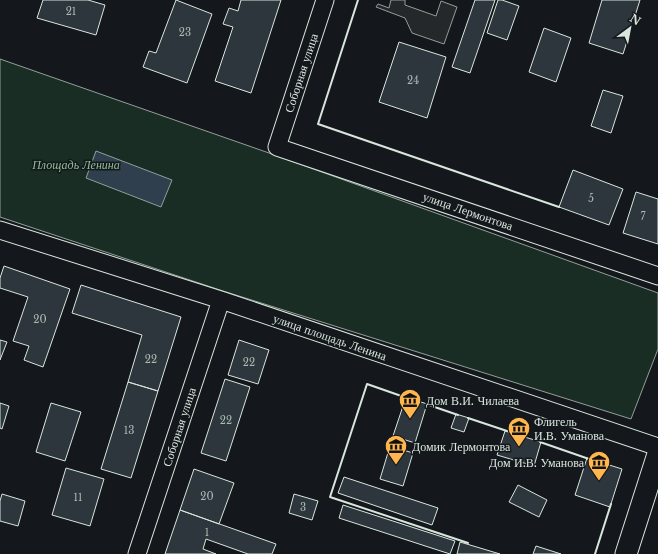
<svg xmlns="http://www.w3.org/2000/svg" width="658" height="554" viewBox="0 0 658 554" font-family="'Libre Baskerville',serif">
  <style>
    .green { fill: #1a2d24; stroke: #939e99 }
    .parking { fill: #24282b; stroke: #939e99 }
    .water { fill: #2f3f4d; stroke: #939e99 }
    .building { fill: #2c363c; stroke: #d8e6dc }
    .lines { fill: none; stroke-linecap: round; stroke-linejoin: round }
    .minor-casing { stroke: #d8e6dc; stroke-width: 19 }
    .tertiary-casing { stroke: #d8e6dc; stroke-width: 23 }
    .minor { stroke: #14181c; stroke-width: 17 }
    .tertiary { stroke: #14181c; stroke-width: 21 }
    .wall { stroke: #d8e6dc; stroke-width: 2 }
    .labels { text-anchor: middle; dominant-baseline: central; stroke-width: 3; stroke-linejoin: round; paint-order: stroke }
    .number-label { font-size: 10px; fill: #adbab4 }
    .street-label { font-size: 12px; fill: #d8e6dc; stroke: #14181c }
    .park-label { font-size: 12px; font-style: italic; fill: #8ac095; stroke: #14181c }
    .poi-label { font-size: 12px; fill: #d8e6dc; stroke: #14181c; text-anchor: start }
  </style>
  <rect width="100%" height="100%" fill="#14181c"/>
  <path class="green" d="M0,59L269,153L658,293V349L631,419L223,291L0,217Z"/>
  <path class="parking" d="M391,0H405V5L436,16L441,1L457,7L444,44L412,33L405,18L376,7L378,4L389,8Z"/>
  <path class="water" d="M96,151L172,180L161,207L86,178Z"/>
  <path class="building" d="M43,0H88L105,5L96,35L37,18Z
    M176,0L212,14L187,83L143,67L149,51L156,53Z
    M241,0H281L251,93L215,81L233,27L223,24L229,8L238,11Z
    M475,0H495L470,73L452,67Z
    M498,0H502L519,6L507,40L487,33Z
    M602,0H640L623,54L589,43Z
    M544,28L571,38L556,82L529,72Z
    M399,42L446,57L427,118L379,102Z
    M603,90L623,96L611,133L591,126Z
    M573,170L623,189L609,225L559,207Z
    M636,192L658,199V244L623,233Z
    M4,266L70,289L43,367L24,360L29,346L13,341L28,297L0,288V278Z
    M81,285L181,317L158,391L128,382L142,335L72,313Z
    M0,340L7,342L0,360Z
    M239,340L269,350L258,384L228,375Z
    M225,379L250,387L226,461L201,453Z
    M128,382L158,391L131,478L101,469Z
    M406,397L427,404L415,443L393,436Z
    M0,403L9,406L2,429L0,428Z
    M51,403L81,412L65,461L36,452Z
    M456,414L469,418L464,432L451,428Z
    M505,431L541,442L534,466L497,455Z
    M390,446L413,453L403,486L380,479Z
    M587,458L622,469L610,507L575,495Z
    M66,468L104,479L90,526L52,515Z
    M194,469L234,483L219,524L180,510Z
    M344,477L438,508L432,525L338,493Z
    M518,485L547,500L539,517L509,502Z
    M2,494L25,501L18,526L0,521V501Z
    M294,494L318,501L312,520L289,513Z
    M343,505L455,541L450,554L339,518Z
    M180,510L276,544L272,554H248L206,539L203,549L216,554H165Z
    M460,542L500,554H457Z
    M536,546L561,554H533Z"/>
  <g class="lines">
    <g class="minor-casing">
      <path id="minor" d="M325,0L277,147L658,276
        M0,230L221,300L658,447
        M137,554L221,300"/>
    </g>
    <g class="tertiary-casing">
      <path id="tertiary" d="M626,554L658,454"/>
    </g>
    <use href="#minor" class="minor"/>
    <use href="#tertiary" class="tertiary"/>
    <path class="wall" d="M358,0L318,124L559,207
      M407,398L367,384L330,497L468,543
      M426,404L458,415
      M468,418L507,431
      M540,442L589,459
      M595,554L611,504"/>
  </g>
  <defs>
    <g id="museum-pin" transform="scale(1.15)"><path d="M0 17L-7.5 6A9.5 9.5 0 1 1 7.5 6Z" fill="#ffb74d" stroke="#14181c"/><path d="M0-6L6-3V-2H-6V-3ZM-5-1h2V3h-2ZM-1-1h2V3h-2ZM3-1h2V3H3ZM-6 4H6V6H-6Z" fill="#111"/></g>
  </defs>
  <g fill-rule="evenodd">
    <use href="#museum-pin" x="410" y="400"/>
    <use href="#museum-pin" x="519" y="428"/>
    <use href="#museum-pin" x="396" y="446"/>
    <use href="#museum-pin" x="599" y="462"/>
  </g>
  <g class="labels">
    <g class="number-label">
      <text x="71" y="11">21</text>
      <text x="185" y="32">23</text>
      <text x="413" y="80">24</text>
      <text x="591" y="198">5</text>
      <text x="643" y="216">7</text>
      <text x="40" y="319">20</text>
      <text x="151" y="359">22</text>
      <text x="249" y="362">22</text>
      <text x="226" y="420">22</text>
      <text x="129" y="430">13</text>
      <text x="207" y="496">20</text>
      <text x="78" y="497">11</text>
      <text x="303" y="507">3</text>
      <text x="207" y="532">1</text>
    </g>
    <g class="street-label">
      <text transform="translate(301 73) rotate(-72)">Соборная улица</text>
      <text transform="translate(468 211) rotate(19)">улица Лермонтова</text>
      <text transform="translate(330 337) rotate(19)">улица площадь Ленина</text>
      <text transform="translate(179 427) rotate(-72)">Соборная улица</text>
    </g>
    <g class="park-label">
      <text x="76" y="164">Площадь Ленина</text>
    </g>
    <g class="poi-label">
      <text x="426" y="400">Дом В.И. Чилаева</text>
      <text x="534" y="421">Флигель<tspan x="534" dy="14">И.В. Уманова</tspan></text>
      <text x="412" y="446">Домик Лермонтова</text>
      <text x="584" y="462" text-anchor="end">Дом И.В. Уманова</text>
    </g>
  </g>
  <g transform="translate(630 28) rotate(32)" stroke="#14181c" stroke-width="3" paint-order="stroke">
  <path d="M0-3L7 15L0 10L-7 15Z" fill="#d8e6dc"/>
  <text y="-6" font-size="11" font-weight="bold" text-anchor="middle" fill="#d8e6dc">N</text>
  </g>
</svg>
